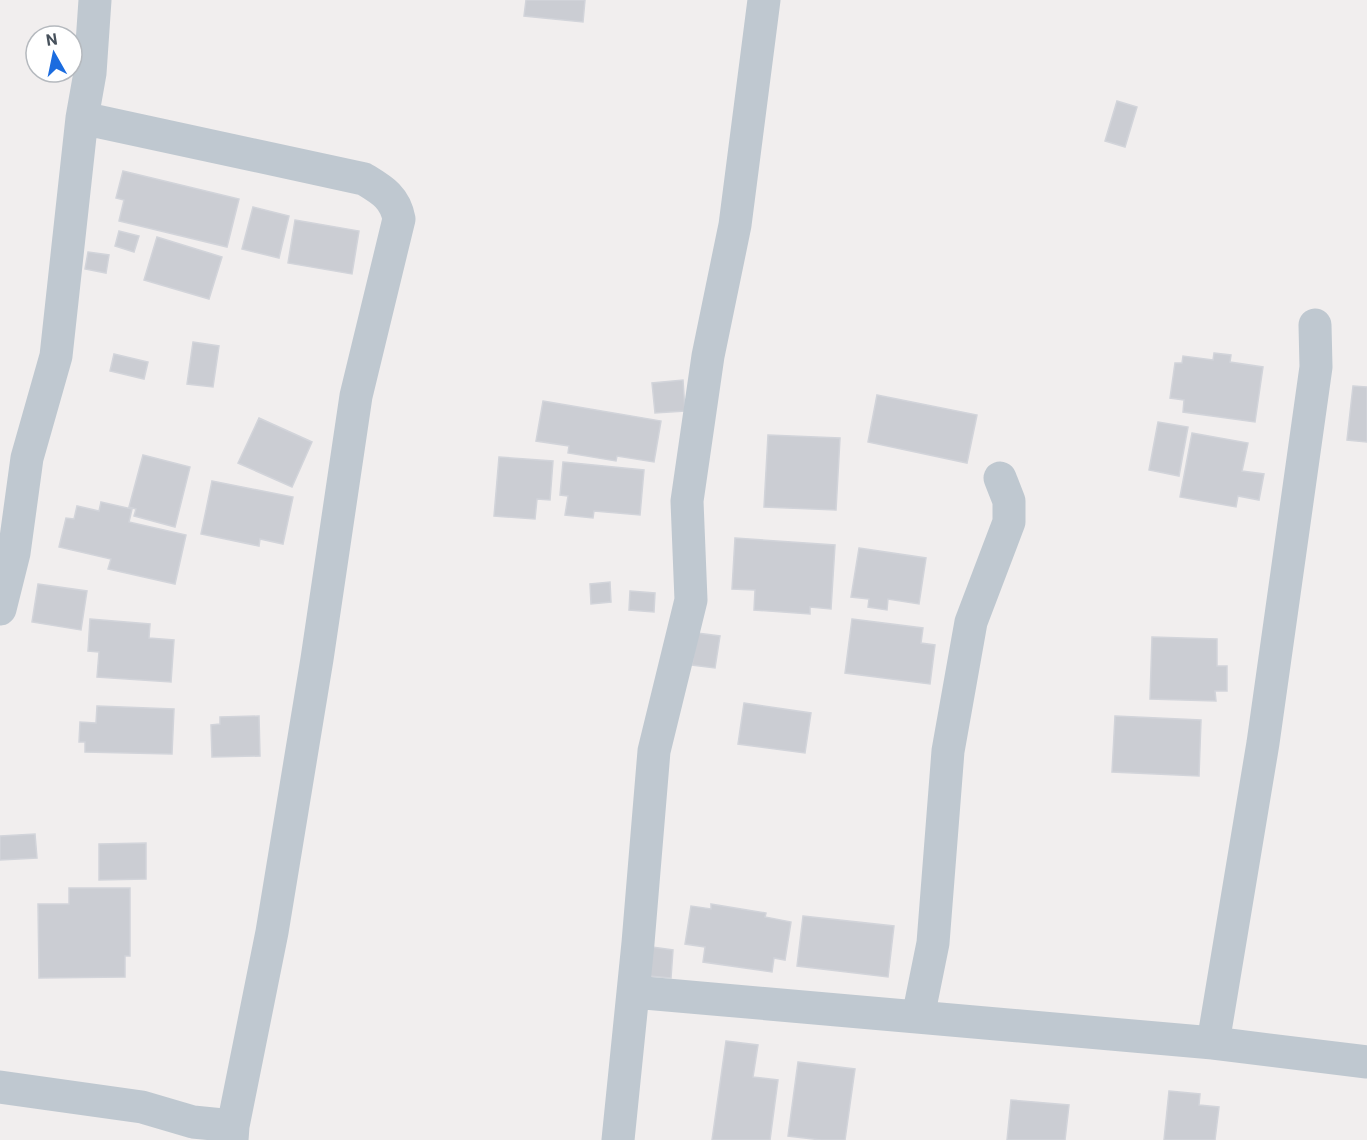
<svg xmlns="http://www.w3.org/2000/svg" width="1367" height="1140" viewBox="0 0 1367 1140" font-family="Roboto,sans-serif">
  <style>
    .building { fill: #cbcdd3; stroke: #d2d4da; stroke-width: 1.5 }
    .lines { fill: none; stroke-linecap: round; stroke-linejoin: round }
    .minor { stroke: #bfc8d0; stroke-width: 33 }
  </style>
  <rect width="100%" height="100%" fill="#f1eeee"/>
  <path class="building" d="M526,0H585L583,22L524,16Z
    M1117,101L1137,107L1125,147L1105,141Z
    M123,171L239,199L227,247L119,221L124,200L116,198Z
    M253,207L289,216L279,258L242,249Z
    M295,220L359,231L352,274L288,263Z
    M119,231L139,236L134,252L115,246Z
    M157,237L222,257L209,299L144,280Z
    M88,252L109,255L106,273L85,269Z
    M193,342L219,346L213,387L187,384Z
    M1214,353L1231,355L1230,362L1263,367L1255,422L1183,412L1184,400L1170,398L1175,363H1182L1183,356L1213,360Z
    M114,354L148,362L144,379L110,371Z
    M683,380L685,411L655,413L652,383Z
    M1353,386L1367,387V442L1347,440Z
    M877,395L977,415L967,463L868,442Z
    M543,401L661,421L654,462L617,456L616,461L568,453L569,446L536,441Z
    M259,418L312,442L292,487L238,463Z
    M1158,422L1188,427L1179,476L1149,470Z
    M1192,433L1248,443L1242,471L1264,474L1259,500L1238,496L1236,507L1180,497Z
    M768,435L840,438L836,510L764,507Z
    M143,455L190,467L175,527L134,516L136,509L129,507Z
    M499,457L553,461L550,500L537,499L535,519L494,516Z
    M563,462L644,470L640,515L594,511L593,518L565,515L568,496L560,495Z
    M212,481L293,497L283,544L260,539L259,546L201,534Z
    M101,502L132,509L129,522L186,535L175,584L108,569L111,559L59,547L66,518L74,519L77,506L99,511Z
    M735,538L835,545L831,609L810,607V614L754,610L755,590L732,589Z
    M859,548L926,558L919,604L888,599L887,610L868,607L869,599L851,597Z
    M610,582L611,602L591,604L590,584Z
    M38,584L87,591L81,630L32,622Z
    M630,591L655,593L654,612L629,610Z
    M90,619L150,624L149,638L174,640L171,682L97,677L99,652L88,651Z
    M852,619L923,628L921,643L935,645L930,684L845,673Z
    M697,633L720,636L715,668L692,665Z
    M1152,637L1217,639V666H1227V691H1215L1216,701L1150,699Z
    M744,703L811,713L805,753L738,744Z
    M97,706L174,709L172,754L85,752V742H79L80,722L96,723Z
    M259,716L260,756L212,757L211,725L220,724V717Z
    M1115,716L1201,720L1199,776L1112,772Z
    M35,834L37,858L0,860V836Z
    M146,843V879L99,880V844Z
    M69,888H130V956H125V977L39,978L38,904H69Z
    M711,904L766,913L765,917L791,922L785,960L774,958L772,972L703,962L705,947L685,944L691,906L711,909Z
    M803,916L894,926L888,977L797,966Z
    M652,947L673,950L671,978L649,976Z
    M726,1041L758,1045L753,1077L778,1080L770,1140H712Z
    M798,1062L855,1069L845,1140H821L788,1136Z
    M1169,1091L1200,1094L1199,1105L1219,1107L1215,1140H1164Z
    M1011,1100L1069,1105L1065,1140H1007Z"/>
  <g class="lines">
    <path class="minor" d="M82,118L364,179C382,190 395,197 399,219L356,396L317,659L272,932L233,1126L232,1140
      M0,609L14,553L27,458L56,356L82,118L90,73L95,0
      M633,992L1213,1043L1367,1062
      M918,1017L933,943L948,751L971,622L1009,522V501L1000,478
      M1213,1043L1263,743L1316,367L1315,325
      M0,1087L142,1107L193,1122L233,1126
      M618,1140L638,943L654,751L691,600L687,501L708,356L735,225L764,0"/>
  </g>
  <g transform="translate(54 54) rotate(351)"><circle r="28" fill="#ffffff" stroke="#b5b9be" stroke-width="1.5"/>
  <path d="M0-4.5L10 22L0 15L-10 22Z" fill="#1b6cdf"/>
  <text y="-9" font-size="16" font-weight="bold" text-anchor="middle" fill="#47515c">N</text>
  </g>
</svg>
